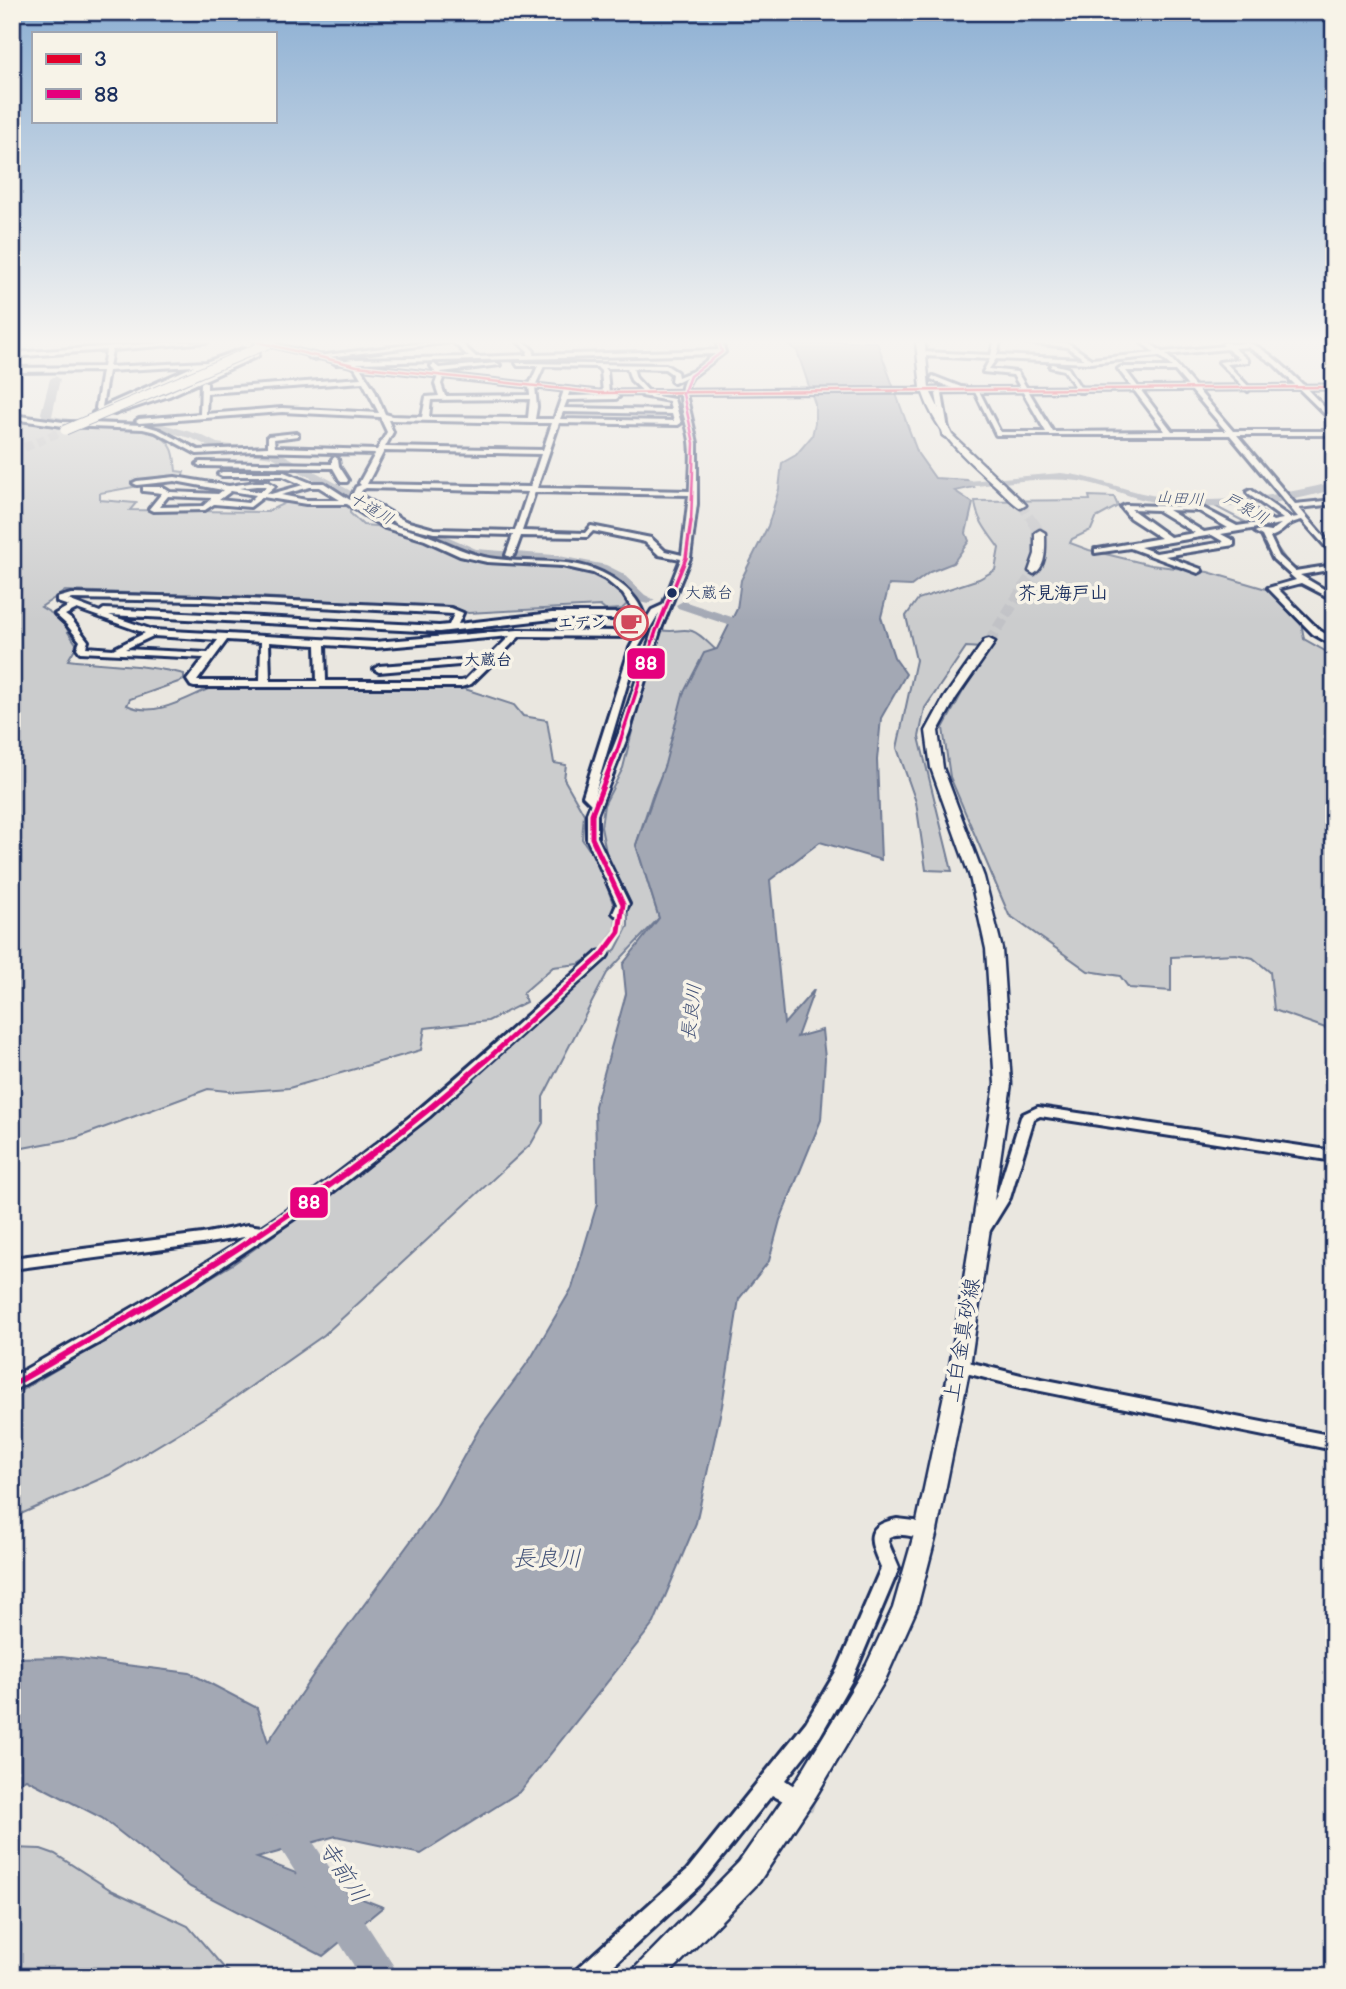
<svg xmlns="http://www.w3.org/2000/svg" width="1346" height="1989" viewBox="0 0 1346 1989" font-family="'Balsamiq Sans','Klee One',sans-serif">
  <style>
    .green { fill: #cbcccd; stroke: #737e96; stroke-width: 2 }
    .water { fill: #a3a8b4; stroke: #6d7892; stroke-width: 2 }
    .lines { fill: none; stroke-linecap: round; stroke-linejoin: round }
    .stream-far1 { stroke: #6d7892; stroke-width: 2 }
    .stream { stroke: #6d7892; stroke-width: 2.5 }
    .river { fill: #a3a8b4; fill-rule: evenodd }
    .minor-tunnel-far1 { stroke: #c1c2c6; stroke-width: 11; stroke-dasharray: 11 5; stroke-linecap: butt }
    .minor-tunnel { stroke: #c1c2c6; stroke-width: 19; stroke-dasharray: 19 10; stroke-linecap: butt }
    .major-tunnel-far1 { stroke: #c1c2c6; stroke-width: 9; stroke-dasharray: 9 4.5; stroke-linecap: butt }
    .major-tunnel { stroke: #c1c2c6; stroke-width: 11; stroke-dasharray: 11 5; stroke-linecap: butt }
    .minor-casing { stroke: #1b2f5e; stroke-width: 6 }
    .major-casing { stroke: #1b2f5e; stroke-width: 5 }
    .minor { fill: #f7f3e8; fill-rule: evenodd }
    .major { fill: #f7f3e8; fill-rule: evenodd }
    .major-bridge-casing { stroke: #1b2f5e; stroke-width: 11; stroke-linecap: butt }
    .major-bridge { stroke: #f7f3e8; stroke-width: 9 }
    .bus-1-casing { stroke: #f7f3e8; stroke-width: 5 }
    .bus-2-far3-casing { stroke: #f7f3e8; stroke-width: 5 }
    .bus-2-far2-casing { stroke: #f7f3e8; stroke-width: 7 }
    .bus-2-far1-casing { stroke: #f7f3e8; stroke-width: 10 }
    .bus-2-casing { stroke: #f7f3e8; stroke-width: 11 }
    .bus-1 { stroke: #e4002b; stroke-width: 2.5 }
    .bus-2-far3 { stroke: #e5007d; stroke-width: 2.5 }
    .bus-2-far2 { stroke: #e5007d; stroke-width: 3.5 }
    .bus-2-far1 { stroke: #e5007d; stroke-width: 5 }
    .bus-2 { stroke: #e5007d; stroke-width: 6 }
    .bus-dot { fill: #1b2f5e; stroke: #f7f3e8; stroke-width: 2.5 }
    .labels { text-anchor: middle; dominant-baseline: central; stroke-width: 7; stroke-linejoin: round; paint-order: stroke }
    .far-water-label { font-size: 16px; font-style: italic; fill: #445378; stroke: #f7f3e8 }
    .bus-label { font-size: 16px; fill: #1b2f5e; stroke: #f7f3e8; text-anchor: start }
    .far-poi-label { font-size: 16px; font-weight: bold; fill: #1b2f5e; stroke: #f7f3e8; text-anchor: end }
    .far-neighbourhood-label { font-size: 16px; font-weight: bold; fill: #1b2f5e; stroke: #f7f3e8 }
    .far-quarter-label { font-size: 18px; font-weight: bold; fill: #1b2f5e; stroke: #f7f3e8 }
    .water-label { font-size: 19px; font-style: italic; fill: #445378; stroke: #f7f3e8 }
    .near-street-label { font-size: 21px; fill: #1b2f5e; stroke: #f7f3e8 }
    .near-water-label { font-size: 23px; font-style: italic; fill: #445378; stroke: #f7f3e8 }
    .line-badge { stroke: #f7f3e8; stroke-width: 2.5 }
    .badge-label { font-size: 19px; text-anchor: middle; font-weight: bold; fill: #fff }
  </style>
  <rect width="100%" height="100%" fill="#eae7e0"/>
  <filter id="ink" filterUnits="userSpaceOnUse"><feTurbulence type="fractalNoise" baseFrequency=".0143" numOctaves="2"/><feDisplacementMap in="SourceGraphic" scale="14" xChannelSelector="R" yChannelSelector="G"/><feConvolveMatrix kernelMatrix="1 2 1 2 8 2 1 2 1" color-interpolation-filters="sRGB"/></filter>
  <g filter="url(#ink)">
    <path class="green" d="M12,419L63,426L59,428C72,430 79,426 91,425C113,423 162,427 172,449C175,455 175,464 176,471L184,472L182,478L100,493V500L136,503L130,510L266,512L287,502L350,506V513L363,525L389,527L431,538L458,556L584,569L611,578L631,600L622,609L605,610L600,606L468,613L454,608L258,597L65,591L41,607L66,622L68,632L77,645L68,660C108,665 145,664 184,674V680L130,699L127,705C154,718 183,700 208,689L462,688L514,705L523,716L547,720L554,763L566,765L564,779L584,814L582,839L599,864L615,909L616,929L602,949L579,964L553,967L523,993L526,1002L488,1021L425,1028L421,1050L289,1088L237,1092L208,1089L76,1138L12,1150Z
      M1089,496L1114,497L1118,506L1096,518L1091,530L1072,539L1070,543L1089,550L1151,565L1208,572L1273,591L1291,601L1300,616L1304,639L1334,656V1031L1274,1010L1270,972L1253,958L1236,954L1171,957V991L1129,988L1120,976L1088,971L1009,915L950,777L943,728L969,680L981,648L966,647L925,708L919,737L952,871L926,870L916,802L897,748L916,660L906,616L918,599L979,579L995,570L999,548C989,534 976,519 975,501L1090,500Z
      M662,630C673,633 682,628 692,631C701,634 709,644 716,650L652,796L636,845L659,918L607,973L543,1097V1123L531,1144L324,1335L220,1408L109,1475L12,1518V1396L233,1264L360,1174L616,949L628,926V898L607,857L601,827L604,805L623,768L641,695Z
      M12,1848L41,1849L55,1854L111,1890L188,1926L225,1969L236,1977H12Z"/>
    <path class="water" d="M784,342H877L918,454L935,478L967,480L974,487L955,491L973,503L966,533L969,541L953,563L930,572L911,586L889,585L881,617L894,657L906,674L881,718L877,760L881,860L820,842L770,880L784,1024L814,990L797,1037L822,1030L825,1058L821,1120L780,1220L769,1261L739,1299L722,1406L696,1523L654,1623L521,1791L421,1854L336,1836L257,1858L383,1907L323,1956L190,1887L102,1818L26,1779L12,1787V1658L62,1657L190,1673L257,1708L268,1742L322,1662L435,1508L479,1429L531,1358L572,1288L597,1204L595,1106L626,994L623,964L659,918L636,845L665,764L683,694L704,653L717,649L737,609L741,580L768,526L779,489L782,463L796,455L812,436L815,423V404L797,351Z"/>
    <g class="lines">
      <path class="stream-far1" d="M1207,502L1245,522"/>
      <path class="stream" d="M1242,521L1267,534L1293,570
        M1323,589L1334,594"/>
      <path class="river" d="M55,376L60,379L52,416L70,419L156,422L201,435L217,443L279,452L371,502L402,522L440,533L476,549L554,555L606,565L622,573L645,595L655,600L648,604L635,601L614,579L598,571L554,563L474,557L432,539L394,528L363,506L272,457L214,449L193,439L155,428L70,425L44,420L41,413L50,379Z
        M1061,473C1093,476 1120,489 1151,495C1211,506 1275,497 1334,482V489C1277,507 1208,513 1149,501C1125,496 1102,484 1078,481C1033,476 989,486 945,489L939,486L945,483Z
        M683,601L759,626L761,629L754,633L749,632L678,608L676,605Z
        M285,1811L296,1816L393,1965L398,1977H361L274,1838L269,1827L274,1816Z"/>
      <path class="minor-tunnel-far1" d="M602,955L621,927L619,913"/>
      <path class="minor-tunnel" d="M797,1797L820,1804"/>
      <path class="major-tunnel-far1" d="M12,453L62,431
        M1021,505L1033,522"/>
      <path class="major-tunnel" d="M1032,521L1040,533
        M989,642L1034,571"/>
      <g class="minor-casing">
        <path id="minor" d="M177,342H207L112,350L109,367L206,362L242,349L247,350L187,373L96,415L93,413L97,410L96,408L102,371L12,372V368L103,367L106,350L12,357V353ZM194,366L183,371L102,407L108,371Z
          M432,342H452L312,359L309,357Z
          M453,342H460L476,357L527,355L528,351L518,342H525L534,351L533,355L719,350L716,342H722L725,352L692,377L688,384L686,394L697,443V504L690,558L660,631L629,733L597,814V838L629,904L623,915H615L613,913L617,904L587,838V814L591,804L583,796L630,648L636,637L520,636L471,684L461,687H194L191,686L187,680L204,658L80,652L77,648L80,641L66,624L55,614L69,606L57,602V598L71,594L202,597L451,608L463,613L458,624L552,613H635L623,594L605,579L593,573L562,566L487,562L460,556L425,540L385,528L347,504H306L263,497L250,507L214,504L205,510L153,511L149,509L162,493L143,491V487H162L170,492L218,494L223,490L175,481L137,485L133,483L137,481L175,477L229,486L256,482H268L275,486L267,493L271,494L303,485L283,476H222L218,474L222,472H284L311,483H324L350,500L356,487L361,485L359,483L375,454L255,451L197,454L156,432L143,429L63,426L12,419V415L63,422L143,425L160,430L198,450L268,447V436L296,433L298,434V436L274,439L275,447L377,450L387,432L380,417L282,412L139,423L136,421L139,419L200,414L201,383L204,381L207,383V389L361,378L352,363L336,364L333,362L353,359L469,357ZM716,354L693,371L678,377L677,372L666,365L516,363L518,366H538L529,386L530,395L445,396L441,384L444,376L441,372L500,365L497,363L439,368L434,364L431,366L438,376L435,384L439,396L426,397L422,417L392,416L385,414L374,389L357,363ZM544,366L597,367L601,371L603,393L606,395L609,393L607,371L604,368H627L631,380L646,394L649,392L636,378L633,368L665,369L672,374L671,381L674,383L686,377C674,397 687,420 690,441C692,457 690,475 690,491L537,488L559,423L678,425L681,423L674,399L645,394L642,396L669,401L671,410L564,408L567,400L616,399L619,397L616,395L568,396L570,390L567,388L564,390L554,419H535L537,407L535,386ZM363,382L379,413L282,408L206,414L207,393ZM530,399L528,418L429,417L431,400ZM563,412L672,414L674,421L560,419ZM388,420L531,423H552L543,450L385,447L393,432ZM384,451L541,454L530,487L367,484ZM256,486H267L260,492L239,488ZM310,487H319L340,500H306L281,495ZM366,488L528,492L515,531L434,529L405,521L360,495L362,490ZM231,491L256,495L248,503L219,500ZM535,492L689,495L682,555L665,551L651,538L591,526L585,533L522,531ZM168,496L212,498L203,506L159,507ZM358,500L399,525L434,533L513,535L506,555L510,557L514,555L521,536L587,537L593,531L645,542L659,555L681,559L663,605L652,610L639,631H625L626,619H640L644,616C641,605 632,593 623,586C582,551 532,567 484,557C466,553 451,545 434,538C421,532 406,530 393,525C380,520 368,510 356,503ZM72,599L202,601L454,614L449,625L439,626L104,609L100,612L68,600ZM77,609L145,633L113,649L86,647L88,641L72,620L65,615ZM659,613L619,733L594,796L638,648ZM109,615L439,632L552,619H618L617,631L518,630L375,642L153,630ZM153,636L218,640L208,653L125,649ZM510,636L488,658L379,666L374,669L379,672L482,663L465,680L461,681H326L325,645L375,648ZM227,640L261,642L260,681H197ZM269,642L316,645L317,681H270Z
          M994,342H1000L997,355L1084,359L1067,347L1022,342L1068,343L1091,359L1155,353L1141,342H1148L1162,352L1224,346L1222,344L1225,342C1234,347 1242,341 1251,344C1275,352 1315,398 1334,417V423L1274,364L1248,347L1234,348L1248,360V362L1227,364L1250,388L1248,391L1219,362L1240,359L1227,349L1166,355L1172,360L1233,431H1334V435H1237L1295,504L1334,500V504L1299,508L1334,549V556L1302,520C1284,523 1285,533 1270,537L1279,556L1295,571L1334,565V569L1300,575L1334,595V600L1301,583L1278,589L1319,630L1334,639V646L1313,634L1268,588L1296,580L1273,559L1262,536L1255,532L1259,530L1270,532L1281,524L1221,534L1234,541V545L1165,556L1201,569L1202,571L1198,573L1130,548L1095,553V549H1098L1161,538L1130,518L1121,507L1125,505L1201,507L1237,526L1265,522L1245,510V506H1248L1273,521L1283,519L1248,494L1247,492L1251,490L1291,518L1298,517L1230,435H996L975,392L980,393L1000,432H1046L1013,375L983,372L990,359L924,356L921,354L924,352L991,355ZM1159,356L1172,367H1121L1118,369L1165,431L1053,432L1017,372L989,369L996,359L1090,363ZM1126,371H1175L1226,431H1172ZM1131,509L1157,510L1195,533L1170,537ZM1168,510L1199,511L1228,528L1204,532ZM1212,535L1224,542L1156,553L1140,547Z
          M256,350L259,352L258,356L169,396L115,414L110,413L165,394L253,354Z
          M1052,364L1068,368L1083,392H1079L1064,370L1050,367Z
          M933,376L961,387L975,389C960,394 945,385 931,379Z
          M939,392L942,394L949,435L946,437L943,435L936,394Z
          M335,457L338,459L339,466L348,480L347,482H341L333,468L200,466L197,464L200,462L332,464V459Z
          M602,951L606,952L608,955L606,958L429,1117L325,1198L196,1284L108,1338L12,1391V1377L141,1303L250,1236L202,1244L12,1269V1258L202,1234L248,1225L262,1227C384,1147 489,1049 598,952Z
          M1038,1107L1334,1151V1161L1040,1116L1034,1119L1010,1198L989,1232H979L977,1228L996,1197L1021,1117L1023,1114Z
          M960,1360L1021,1375L1334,1436V1450L1021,1387L954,1370L952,1366L954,1362Z
          M897,1519L914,1521L932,1526L935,1531L932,1536C918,1542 904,1530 889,1537L888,1542L899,1568L851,1682L820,1736L785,1780L794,1786L797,1793L794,1800L787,1803L772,1795L701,1884L601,1977H574L577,1969L687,1870L806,1722L837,1670L881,1568C870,1542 862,1526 897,1519Z"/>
      </g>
      <g class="major-casing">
        <path id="major" d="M254,342H268L357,364L599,391L921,388L916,342H924L925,346L929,388L1334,385V389L931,393L952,435L1024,503L1026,505L1021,508C1012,503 1004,493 996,486C965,458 937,435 923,393L599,395L357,368Z
          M1040,530L1045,533C1045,547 1047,566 1034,574L1029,571L1035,554V533Z
          M989,639L995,642L956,698L938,731L943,768L984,877L1002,949L1011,1084L970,1366L937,1531L917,1608L885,1680L816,1796L759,1882L666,1977H632L636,1967L739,1862L798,1778L867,1664L893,1608L915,1531L950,1366L995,1084L986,949L970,877L931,768L926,731L944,698L985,640Z"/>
      </g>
      <use href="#minor" class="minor"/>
      <use href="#major" class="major"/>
      <g class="major-bridge-casing">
        <path id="major-bridge" d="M65,430L272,342"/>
      </g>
      <use href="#major-bridge" class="major-bridge"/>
      <g class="bus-1-casing">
        <path id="bus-1" d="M258,342L357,366L599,393L1334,387"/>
      </g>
      <g class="bus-2-far3-casing">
        <path id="bus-2-far3" d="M691,522L694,443L683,394L690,376L722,352L719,342"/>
      </g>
      <g class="bus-2-far2-casing">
        <path id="bus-2-far2" d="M615,757L656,631L686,558L691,521"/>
      </g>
      <g class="bus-2-far1-casing">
        <path id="bus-2-far1" d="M482,1064L602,955L619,932L623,904L592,838V814L615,755"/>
      </g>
      <g class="bus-2-casing">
        <path id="bus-2" d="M12,1385C179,1290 340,1190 484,1062"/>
      </g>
      <use href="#bus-1" class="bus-1"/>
      <use href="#bus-2-far3" class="bus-2-far3"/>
      <use href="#bus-2-far2" class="bus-2-far2"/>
      <use href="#bus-2-far1" class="bus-2-far1"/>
      <use href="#bus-2" class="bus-2"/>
    </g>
  </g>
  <linearGradient id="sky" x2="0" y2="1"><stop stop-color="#8cafd3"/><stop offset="0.55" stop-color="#f6f4f1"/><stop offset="1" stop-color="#f6f4f1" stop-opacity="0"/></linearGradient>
  <rect width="1346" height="621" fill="url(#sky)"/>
  <defs>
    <g id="cafe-ring" transform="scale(1.75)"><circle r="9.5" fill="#f7f3e8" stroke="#d1495b" stroke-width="1.5"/><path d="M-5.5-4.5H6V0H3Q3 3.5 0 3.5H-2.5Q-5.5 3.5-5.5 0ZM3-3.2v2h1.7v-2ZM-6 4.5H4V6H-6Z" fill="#d1495b"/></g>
  </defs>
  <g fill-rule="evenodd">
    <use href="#cafe-ring" x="631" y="623"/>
  </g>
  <circle class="bus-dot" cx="672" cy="593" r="6"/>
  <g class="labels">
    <g class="far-water-label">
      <text transform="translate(1180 499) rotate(4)">山田川</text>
      <text transform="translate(371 509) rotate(30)">十道川</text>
      <text transform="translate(1246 509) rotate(29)">戸泉川</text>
    </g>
    <g class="bus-label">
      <text x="685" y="593">大蔵台</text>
    </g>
    <g class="far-poi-label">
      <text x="606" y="623">エデン</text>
    </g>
    <g class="far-neighbourhood-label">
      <text x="488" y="660">大蔵台</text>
    </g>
    <g class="far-quarter-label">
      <text x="1063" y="593">芥見海戸山</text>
    </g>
    <g class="water-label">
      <text transform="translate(692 1012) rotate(-83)">長良川</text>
    </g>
    <g class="near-street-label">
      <text transform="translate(962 1340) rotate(-80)">上白金真砂線</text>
    </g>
    <g class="near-water-label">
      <text x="547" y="1559">長良川</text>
      <text transform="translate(343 1872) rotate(57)">寺前川</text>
    </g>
  </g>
  <g class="line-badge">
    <rect x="626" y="647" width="40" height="33" rx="7" fill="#e5007d"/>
    <rect x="289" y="1186" width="40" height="33" rx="7" fill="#e5007d"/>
  </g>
  <g class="badge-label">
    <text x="646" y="670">88</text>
    <text x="309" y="1209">88</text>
  </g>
  <rect width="1346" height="1989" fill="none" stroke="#f7f3e8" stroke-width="42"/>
  <rect x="21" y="21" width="1304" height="1947" fill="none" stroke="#1b2f5e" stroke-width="2.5" filter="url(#ink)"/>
  <rect x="32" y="32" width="245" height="91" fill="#f7f3e8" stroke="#9fa5b1" stroke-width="2"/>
  <rect x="46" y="54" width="35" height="10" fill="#e4002b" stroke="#9fa5b1" stroke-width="2"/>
  <text x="94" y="66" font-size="21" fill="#1b2f5e">3</text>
  <rect x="46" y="89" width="35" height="10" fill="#e5007d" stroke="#9fa5b1" stroke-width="2"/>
  <text x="94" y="102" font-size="21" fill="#1b2f5e">88</text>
</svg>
